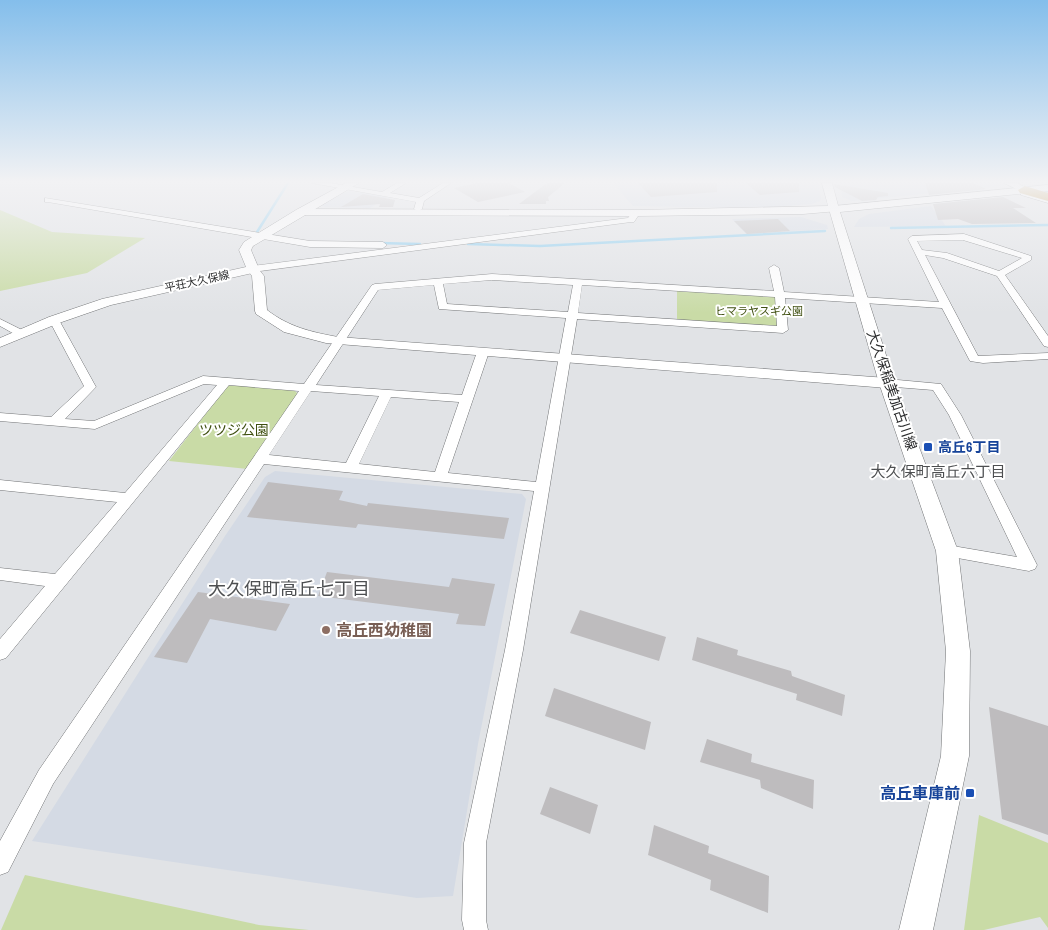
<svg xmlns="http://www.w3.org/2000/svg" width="1048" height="930" viewBox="0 0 1048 930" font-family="'Archivo Narrow','Noto Sans JP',sans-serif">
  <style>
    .built { fill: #d4dae4 }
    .green { fill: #c9dba6 }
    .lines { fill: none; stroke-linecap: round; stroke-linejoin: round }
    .stream { stroke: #8eceef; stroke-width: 2.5 }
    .building { fill: #bebcbe }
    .minor-casing { stroke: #727476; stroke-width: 1 }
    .tertiary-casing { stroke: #727476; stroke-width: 1 }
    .secondary-casing { stroke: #727476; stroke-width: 1 }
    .motorway-casing { stroke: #bfbfc0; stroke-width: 1 }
    .minor { fill: #fff; fill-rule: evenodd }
    .tertiary { fill: #fff; fill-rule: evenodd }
    .secondary { fill: #fff; fill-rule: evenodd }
    .motorway { fill: #be8c31; fill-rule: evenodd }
    .transit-dot { fill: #1a4fb4; stroke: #fff; stroke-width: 2 }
    .education-dot { fill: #8d6e63; stroke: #fff; stroke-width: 2 }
    .labels { text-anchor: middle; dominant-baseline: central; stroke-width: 4; stroke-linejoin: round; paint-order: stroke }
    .far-street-label { font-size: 11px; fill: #2a2b2c; stroke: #fff }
    .far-park-label { font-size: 11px; fill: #3f4f10; stroke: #fff }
    .street-label { font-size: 14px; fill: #2a2b2c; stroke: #fff }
    .park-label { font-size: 14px; fill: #3f4f10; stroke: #fff }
    .transit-label { font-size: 14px; font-weight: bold; fill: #164399; stroke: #fff; text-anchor: start }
    .neighbourhood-label { font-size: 15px; fill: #4d4f51; stroke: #fff }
    .near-education-label { font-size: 16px; font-weight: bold; fill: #785e54; stroke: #fff; text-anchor: start }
    .near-transit-label { font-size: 16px; font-weight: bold; fill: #164399; stroke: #fff; text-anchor: end }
    .near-neighbourhood-label { font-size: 18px; fill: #4d4f51; stroke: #fff }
  </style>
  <rect width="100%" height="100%" fill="#e1e3e6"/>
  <path class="built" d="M613,183H818L821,198L820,201L812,204L759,208L633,206Z
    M841,183H1000L1002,186L852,201L842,197Z
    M351,191L388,197L370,208L325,207L321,205L346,192Z
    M931,206L946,226L854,227L859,219L869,214Z
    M801,217L827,225L828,229L746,234L732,219Z
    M275,471L522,494L526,499L478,744L453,896L417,898L32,841L225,536L265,477Z"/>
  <path class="green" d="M0,210L52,232L145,238L87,273L0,291Z
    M677,291L773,296L777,299V327L677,321Z
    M235,385L294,390L298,394L248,469L169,461L227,386Z
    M979,815L1048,843V928L1040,917L984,930H964Z
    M25,875L259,925L309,930H1Z"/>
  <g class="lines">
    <path class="stream" d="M891,228L1048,225
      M257,232L288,183
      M379,243L420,244
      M468,244L540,246L825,231"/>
  </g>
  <path class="building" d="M476,183H509L525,192L478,202L454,188Z
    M547,183H565L548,197L549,201H546V204H519Z
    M638,183H717V192L651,197Z
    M746,183H799V192L760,195Z
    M925,183H973L986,189L929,195Z
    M834,184L888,193V196L878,197L876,200L862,201L835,187Z
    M363,194L395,200L393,207H379L380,204L341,207Z
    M1003,197L1026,208H1013L1036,223L972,224L958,219L938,220L933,204Z
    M778,219L790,231L747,234L734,221Z
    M268,482L343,491L339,500L367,506L368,503L509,518L504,539L358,524L356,528L247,517Z
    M327,572L449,587L452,578L495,584L485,626L456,624L459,614L318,596Z
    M198,592L290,604L276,631L210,619L187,663L154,657Z
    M580,610L666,637L659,661L570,633Z
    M697,637L738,650L737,655L791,671L792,676L845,695L842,716L796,700L797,694L692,660Z
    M554,688L651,722L645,750L545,716Z
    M989,707L1048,726V835L1002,819Z
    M707,739L752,754L751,762L814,780L813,809L761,788L760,780L700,762Z
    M550,787L598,805L590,834L540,814Z
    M654,825L709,846L708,853L769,876L768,913L710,890L711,880L648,855Z"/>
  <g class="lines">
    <g class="minor-casing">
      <path id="minor" d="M312,183H330L382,192L397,183H406L390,193L419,198L443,183H451L424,201L422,209L418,211L414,209L416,202Z
        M1021,191L1048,198V203L1021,195Z
        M45,198L310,241L383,242L387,245L383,248L310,247L48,202H45Z
        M633,211L640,213L634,222H631L253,272L248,269L253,266L628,218Z
        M964,234L1031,256V260L1005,275L1048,336V347L1044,346L997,276L943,258L925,255L978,356L1048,353V359L983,363L970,361L942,308L785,298L788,330L783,333L577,319L523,650L486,843V920L488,930H464L462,920L464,843L505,650L534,491L264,464L53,784L8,872L0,875V841L39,770L299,391L229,385L6,658L0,660V639L45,586L0,580V568L55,574L117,502L0,490V480L125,493L217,385L204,384L95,429L0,421V413L51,417L84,386L49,320L50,318L54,317L59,320L96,387L65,419L94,421L203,376L304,384L372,285L375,284L492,274L774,291L769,268L774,265L779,268L784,292L939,302L908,239L912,236ZM963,240L1022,258L999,271L947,253L922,250L917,241ZM492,280L573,285L568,312L447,304L443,284ZM434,285L439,309L566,318L536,482L448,473L489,352L487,350L483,349L477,352L462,395L316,385L378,290ZM582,285L775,297L777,326L578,313ZM311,391L379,396L346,463L269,455ZM391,397L459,402L435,472L359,464Z
        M0,319L26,332L27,334L26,336H18L0,326Z
        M887,379L941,384L961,415L1037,565L1035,569L1029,571L941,555L939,551L941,547L947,545L1017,557L949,415L933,390L883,386L881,383L883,380Z"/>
    </g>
    <g class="tertiary-casing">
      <path id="tertiary" d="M822,183H832L839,209L838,211L803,214L636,216L300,215L295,212L300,209L636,210L828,206Z
        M1004,183H1017L1030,190L1025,193Z
        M253,265L257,267L264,276L267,310C289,327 311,332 338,337L887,378L892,380L895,383L892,386L887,388L326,343L284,332L256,314L255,311L252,276L247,269Z"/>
    </g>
    <g class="secondary-casing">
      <path id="secondary" d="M346,183H359L253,246L251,250L259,269L257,272L111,305L59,323L0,347V338L49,317L102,299L246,267L239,250L244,242L296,210Z
        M1048,185V191L840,212L895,383L958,551L970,651L969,756L933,930H899L941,756L946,651L936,551L879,383L829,209L834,206Z"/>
    </g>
    <g class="motorway-casing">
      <path id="motorway" d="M1025,186L1048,193V201L1020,193L1018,190Z"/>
    </g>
    <use href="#minor" class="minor"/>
    <use href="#tertiary" class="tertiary"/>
    <use href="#secondary" class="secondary"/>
    <use href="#motorway" class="motorway"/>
  </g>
  <linearGradient id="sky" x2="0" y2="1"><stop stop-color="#84beeb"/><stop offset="0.58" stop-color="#f2f2f4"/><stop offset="1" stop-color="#f2f2f4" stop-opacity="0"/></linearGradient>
  <rect width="1048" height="313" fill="url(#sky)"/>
  <g class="transit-dot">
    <rect x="923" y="442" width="10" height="10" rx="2.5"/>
    <rect x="965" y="788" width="10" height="10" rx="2.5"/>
  </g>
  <circle class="education-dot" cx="326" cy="630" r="5"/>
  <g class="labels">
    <g class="far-street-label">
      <text transform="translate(197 281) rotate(-12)">平荘大久保線</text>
    </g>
    <g class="far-park-label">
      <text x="759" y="311">ヒマラヤスギ公園</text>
    </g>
    <g class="street-label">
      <text transform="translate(892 390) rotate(71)">大久保稲美加古川線</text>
    </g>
    <g class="park-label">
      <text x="234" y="430">ツツジ公園</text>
    </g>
    <g class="transit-label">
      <text x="938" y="447">高丘6丁目</text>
    </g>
    <g class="neighbourhood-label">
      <text x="938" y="471">大久保町高丘六丁目</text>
    </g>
    <g class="near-education-label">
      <text x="336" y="630">高丘西幼稚園</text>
    </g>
    <g class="near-transit-label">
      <text x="960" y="793">高丘車庫前</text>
    </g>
    <g class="near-neighbourhood-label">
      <text x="289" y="588">大久保町高丘七丁目</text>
    </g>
  </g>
</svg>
